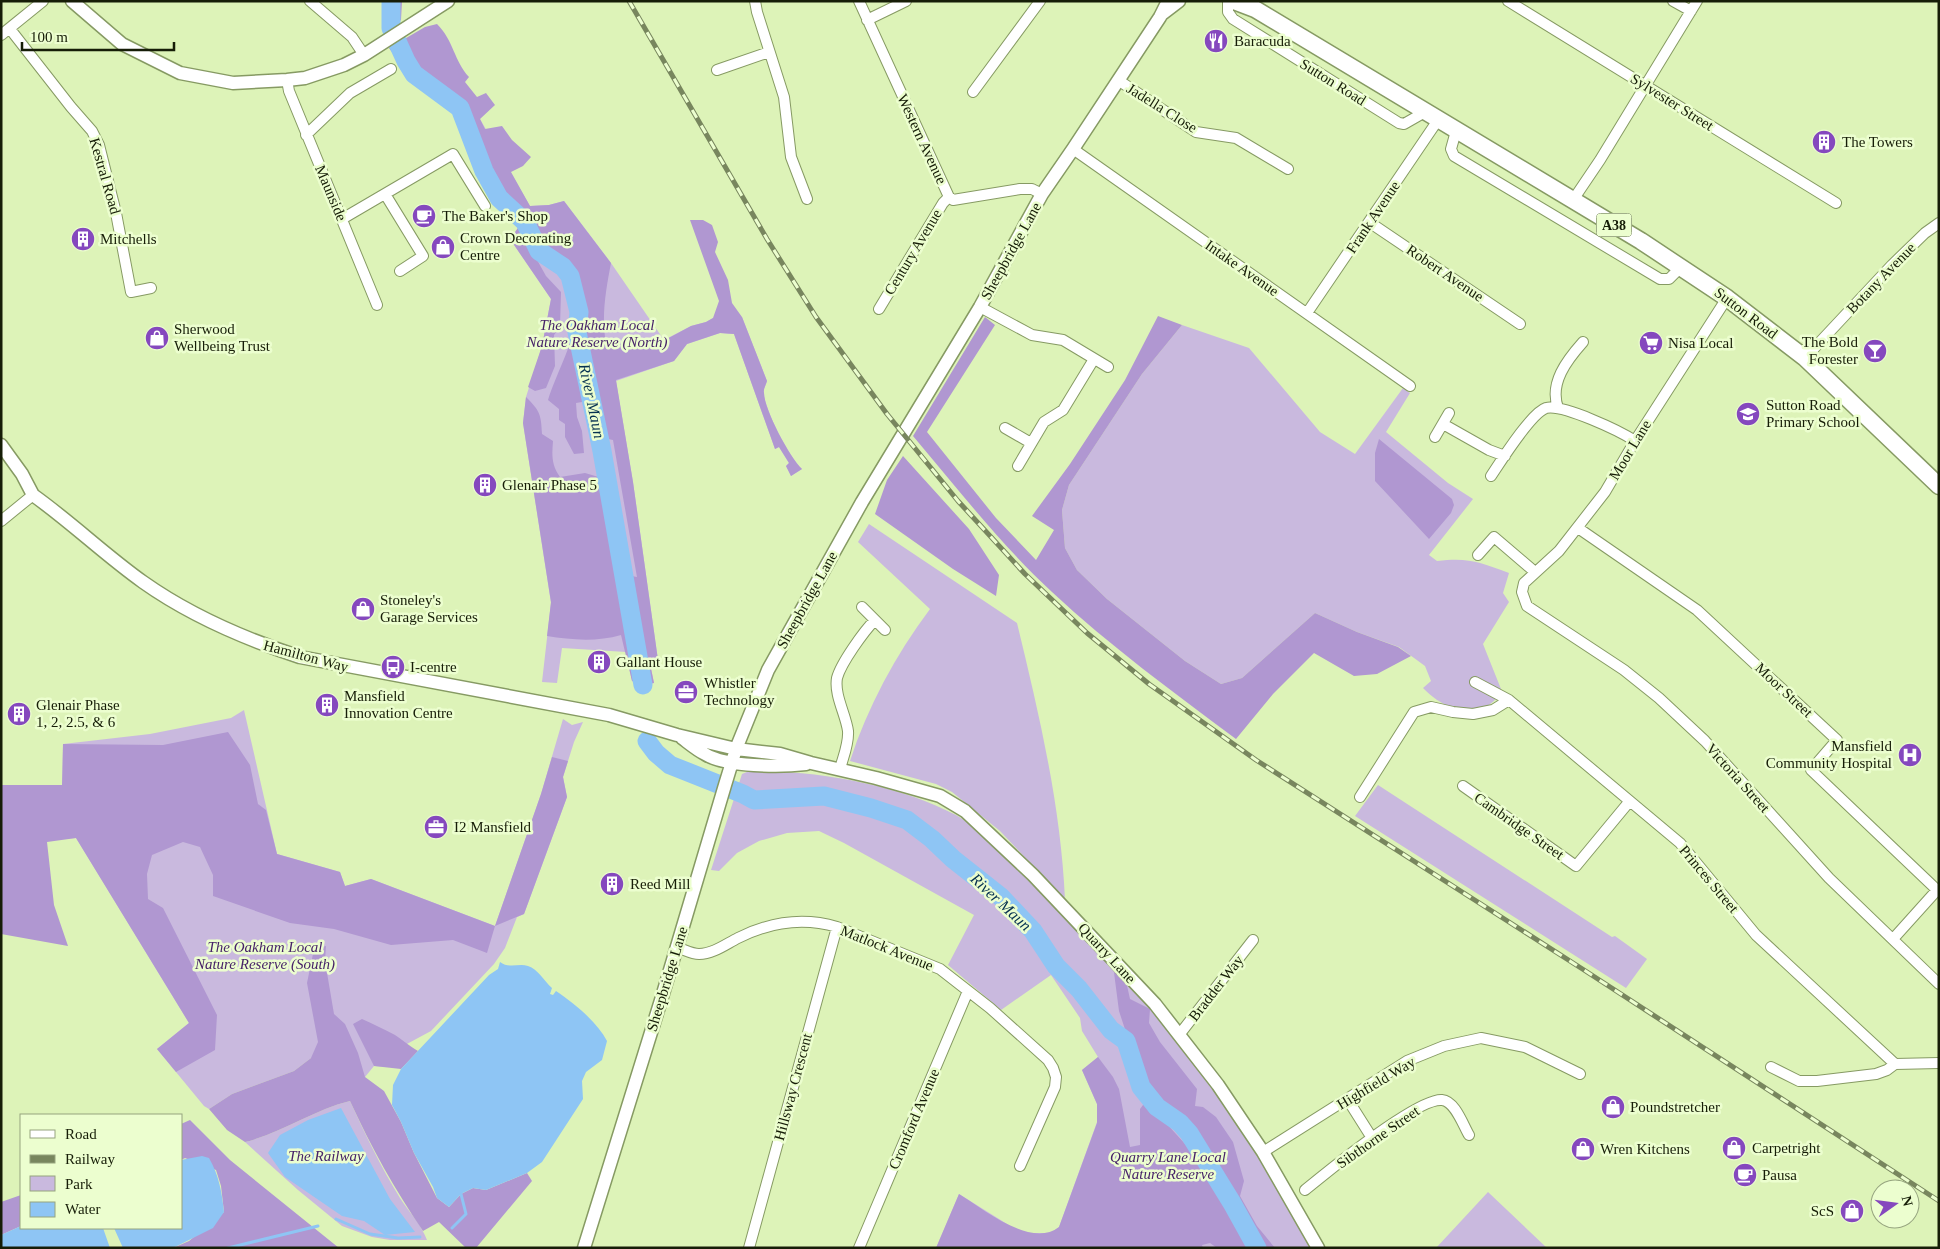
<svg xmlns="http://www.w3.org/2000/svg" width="1940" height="1249" viewBox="0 0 1940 1249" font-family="Georgia,serif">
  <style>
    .green { fill: #c9b9de }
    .forest { fill: #b097d1 }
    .water { fill: #8ec5f4 }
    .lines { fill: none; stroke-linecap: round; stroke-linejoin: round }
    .stream { stroke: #8ec5f4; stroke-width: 3 }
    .river { stroke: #8ec5f4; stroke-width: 19 }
    .minor-casing { stroke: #869a63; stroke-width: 12 }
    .tertiary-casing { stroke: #869a63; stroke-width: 15 }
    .trunk-casing { stroke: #869a63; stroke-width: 19 }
    .minor { stroke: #fff; stroke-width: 10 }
    .tertiary { stroke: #fff; stroke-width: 12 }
    .trunk { stroke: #fff; stroke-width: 16 }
    .rail-casing { stroke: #78865e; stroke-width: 5 }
    .rail { stroke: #ecfecf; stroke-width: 3; stroke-dasharray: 9; stroke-linecap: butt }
    .labels { text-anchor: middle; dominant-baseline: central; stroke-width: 5; stroke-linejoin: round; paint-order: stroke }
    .shield { fill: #ecfecf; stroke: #566043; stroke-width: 1 }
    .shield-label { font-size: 14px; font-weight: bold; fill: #161d07 }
    .poi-label { font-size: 15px; fill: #161d07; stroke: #ecfecf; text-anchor: start }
    .street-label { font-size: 15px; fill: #161d07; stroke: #ecfecf }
    .park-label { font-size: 15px; font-style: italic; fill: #462268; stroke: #ecfecf }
    .water-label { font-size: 16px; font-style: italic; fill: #063251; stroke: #ecfecf }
  </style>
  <rect width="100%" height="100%" fill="#ddf3b8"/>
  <path class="green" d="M389,48L480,119L530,206L549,205L564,201L611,263L664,340L691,326L706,322L713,318L742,317L767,381C766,385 763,389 764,393C764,409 790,458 802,469L791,476L786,466L789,463L779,447L775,449L734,334L720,333L687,344L674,361L616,381L633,482L658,660L649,659L654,683L643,685L632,681L626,652L562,648L557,683L542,682L551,603L523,423L526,397L542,346L551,299L510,239L518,228L510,217L504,214L481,178L451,107L422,86L417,85Z
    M1182,325L1249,348L1320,432L1355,454L1403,388L1410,393L1386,432L1448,483L1473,499L1429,555L1437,561C1468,557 1480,562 1509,573L1503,593L1509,602L1483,644L1501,689C1494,710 1473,713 1452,707C1441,704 1431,696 1423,688L1431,681L1425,666L1399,647L1357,632L1315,613L1242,678L1221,684L1185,661L1107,599L1077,570L1065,548L1062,510L1069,485L1142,374Z
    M869,524L1017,623C1039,714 1061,806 1065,900L1000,831L952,792L936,784L850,761C868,706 895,656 930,609L858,542Z
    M244,710L277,854L340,872L345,886L371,879L495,926L541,794L563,719L572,725L583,722L574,742L563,777L567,797L524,914L517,917L505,948L494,964L431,1031L405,1045L390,1067L374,1066L365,1077L311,1058L294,1071L232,1094L209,1109L204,1106L157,1049L189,1023L76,838L62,839L63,744L150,734L231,718Z
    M747,772C810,768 900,785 956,815C967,821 977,832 986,840C1010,861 1032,882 1054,905C1110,965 1169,1024 1216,1091C1252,1141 1282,1194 1313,1248H936L959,1194L1015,1229L1027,1233H1051L1059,1227L1097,1122V1104L1082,1070L1098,1057L1082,1031L1080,1018L1051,975L1001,1010L948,965L974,915L844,843L819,831L787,833L759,841L737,853L719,871L711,870L742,774Z
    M1378,785L1612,937L1615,936L1647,959L1626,988L1355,816Z
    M350,1101C365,1134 381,1167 400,1198C409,1212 421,1224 427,1240H390L372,1237L342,1226L298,1190L245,1142C282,1133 313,1110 350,1101Z
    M1488,1192L1547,1248H1436Z"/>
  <path class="forest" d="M386,1H402L401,20L395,26L386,15Z
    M437,24C454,41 454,61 469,77L465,82L477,97L486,93L495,105L480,119L485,129L502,126L512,140L531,157L523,166L511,172L530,206L549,205L564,201L611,263C606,289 601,317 606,343L619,344L634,340L648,346L665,340L691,326L706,322L713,318L719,301L690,220H703L712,225L718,242L715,252L728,280L732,303L742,317L767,381C766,385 763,389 764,393C764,409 790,458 802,469L791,476L786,466L789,463L779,447L775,449L734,334L720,333L687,344L674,361L616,380L633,482L658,660L649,659L654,683L643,685L632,681L621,635C597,642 571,640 547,636L551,602L523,423L526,397C540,411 541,414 542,434L553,441C552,454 551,465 560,477L585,473L602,478L621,569L626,575L637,577L613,440L603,438L594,400L576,403L577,417L582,431L584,453L574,454L565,437V424L559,420V409L548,400C561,358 593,317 564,273C560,268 551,263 546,258H536L546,276L561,292L560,327L554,335L555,366L546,388L535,391L528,387L542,346L551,299L510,239L518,228L510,217L504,214L481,178L451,107L422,86L417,85L389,48L425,27Z
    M1158,316L1182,325L1142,374L1069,485L1062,510L1065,548L1077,570L1107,599L1185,661L1221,684L1242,678L1315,613L1357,632L1398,647L1411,656L1377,674L1354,676L1314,653L1273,694L1236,739C1173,692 1110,646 1052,592C1001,545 958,489 913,436L985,317L995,325L927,432L996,518L1036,560L1054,530L1032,516L1070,464L1125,380Z
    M1379,439L1452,499L1454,505L1451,513L1429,539L1375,481V453Z
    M903,456L969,529L999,575L996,596L953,569L875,514L887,480Z
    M228,732L250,765L258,804L266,810L277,854L340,872L345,886L371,879L495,926L541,794L552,757L568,761L563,777L567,797L524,914L495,926L487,953L453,940L391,945L334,929L290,923L213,896V875L200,847L183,842L152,855L147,874L148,899L163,908L217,1015L215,1050L176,1072L157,1049L189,1023L76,838L47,842L54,905L68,946L1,934V785H62L63,744L163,745Z
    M326,946L325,961L334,1014L345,1024L358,1053L365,1077L384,1091L401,1122L414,1153L437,1198L449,1207L461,1194L473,1188L486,1190L527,1173L532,1181L476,1248H466L439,1222L423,1231C395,1190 371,1147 350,1101C313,1110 282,1133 245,1142L227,1130L209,1109L232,1094L294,1071L311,1058L318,1042L307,983L314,949Z
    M1113,965L1126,981L1130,999L1150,1009L1149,1023L1160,1042L1197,1089L1195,1106L1203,1107L1216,1117L1233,1142L1244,1181L1240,1196L1257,1226L1275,1248H1217L1210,1243L1202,1245L1203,1248H936L959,1194C984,1209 1031,1249 1059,1227L1097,1123V1104L1082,1070L1098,1057L1113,1077L1119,1089L1130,1147L1140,1145V1109L1146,1101L1186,1145L1199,1141L1196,1130L1149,1092L1141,1078L1119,1011Z
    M362,1019C373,1024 384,1029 395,1035C403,1040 409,1046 418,1051L401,1069L374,1066L353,1024Z
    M190,1120L230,1160L339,1248H173L189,1241L224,1212L221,1186L216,1170L185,1158L181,1160V1124Z
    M21,1195V1226L1,1235V1202Z"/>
  <path class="water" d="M500,962C509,969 519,963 528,966C538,969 544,981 552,988L550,994L553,995L556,991C574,1003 597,1022 607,1041L602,1060L586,1072L582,1081L583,1099L542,1162L527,1173L486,1190L473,1188L461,1194L449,1207L437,1198L433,1187L414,1153L401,1122L392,1105L393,1085L401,1069L489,975L498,969Z
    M341,1108L390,1199L415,1232L385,1235L364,1221L342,1216L285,1177L268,1153L280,1135L308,1120Z
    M202,1156L209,1158C219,1175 222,1193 224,1212L213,1228L173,1248H123L114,1228H181V1160Z
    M21,1226V1228H103L110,1248H1V1235Z"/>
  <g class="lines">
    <path class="stream" d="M336,1219L370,1234L398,1238L420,1237
      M452,1228L466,1214L461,1194
      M228,1248L318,1226"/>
    <path class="river" d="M391,1V28L406,61L414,74L460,108L484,171L499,198L525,222L539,251L563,267L570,276L579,312L577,332L602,451L643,685
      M647,741L656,753L670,765L743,794L754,800L824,796L871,808L907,820L932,839L953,859L1001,897L1033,931L1056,966L1079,989L1111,1030L1126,1041L1141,1087L1157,1107L1180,1123L1189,1133L1232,1203L1257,1248"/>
    <g class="minor-casing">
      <path id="minor" d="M310,1L352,37L364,55
        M755,1L757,12L784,97L791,157L807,199
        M859,1L949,197L953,200L1020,189H1032L1042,194
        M1228,1V12L1233,19L1399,123L1404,124L1425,112
        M1508,1L1836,203
        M1673,1L1691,11
        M867,20L906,1
        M10,29L71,107L92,131L99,145L116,213L131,292L151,288
        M1,35L43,1
        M717,70L769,52
        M287,80L289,91L377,305
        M1118,80L1196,132L1236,138L1288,169
        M973,92L1040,1
        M1456,131L1451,149L1454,156L1660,279H1669L1681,267
        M306,135L350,93L391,69
        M1073,149L1410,386
        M385,194L423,256L400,271
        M1573,200L1600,160L1697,1
        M342,219L453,154L485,206
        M1369,222L1520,324
        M1727,298L1635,441L1605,492L1559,551L1524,583L1522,592L1527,606L1624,670L1659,698L1705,741L1829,878L1939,984
        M980,307L1032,335L1063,340L1108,367
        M879,309L943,203L949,197
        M1307,313L1438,120
        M1805,358L1892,265L1925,233L1939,223
        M1558,408C1549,383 1567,360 1583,342
        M1443,424L1489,450L1505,456
        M1005,428L1031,443
        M1435,437L1449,413
        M1018,466L1044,422L1063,410L1094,359
        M1491,476C1501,461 1531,413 1546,408C1563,404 1620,431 1635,441
        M1,521L33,495
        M1578,528L1697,610L1837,740L1811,770L1937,890L1893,939
        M1478,555L1494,537L1535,572
        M862,607L885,630
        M1475,682L1509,700L1680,843L1756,935L1895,1064L1939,1063
        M840,769C843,757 849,744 848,731C846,715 834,695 837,678C841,663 864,631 875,620
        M1463,786L1576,866L1629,802
        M1360,797L1414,712L1431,707L1453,712L1473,714L1493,710L1509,700
        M676,947C683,949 692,954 699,954C713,954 726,944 738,938C770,922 803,917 837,927L940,969L990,1008L1048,1060L1053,1068L1056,1077L1055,1087L1020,1166
        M1179,1035L1253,940
        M1771,1067L1799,1081H1817L1876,1074L1887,1070L1895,1064
        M1348,1100L1372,1138
        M1263,1152L1407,1061L1444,1046L1481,1038L1525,1047L1580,1074
        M1305,1190C1327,1172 1417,1098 1442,1100C1455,1101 1463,1125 1469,1135
        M749,1248L837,927
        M859,1248L968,991"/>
    </g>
    <g class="tertiary-casing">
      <path id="tertiary" d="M72,1L122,44L180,73L233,83L287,80L305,78L344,65L364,55L448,1
        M1162,14L1179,1
        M1,445L22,474L33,495C71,522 105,555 143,582C191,616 245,639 300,657L609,715L677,735L736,749L780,754L811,763L876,778L940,796L965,811L1033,875L1155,1004L1218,1085L1263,1152L1318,1248
        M682,738C690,744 697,750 705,754C726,767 781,767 806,764
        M584,1248L662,997L725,785L736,749L768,670L862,502L980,307L1042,194L1073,149L1160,17L1168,1"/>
    </g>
    <g class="trunk-casing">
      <path id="trunk" d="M1234,1L1255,9L1641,241L1727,298L1805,358L1939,486"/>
    </g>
    <use href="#minor" class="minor"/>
    <use href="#tertiary" class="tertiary"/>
    <use href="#trunk" class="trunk"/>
    <g class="rail-casing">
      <path id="rail" d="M629,1L767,239L816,317L887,414L958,501L1025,574L1087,633L1149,684L1256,760L1584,970L1939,1201"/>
    </g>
    <use href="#rail" class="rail"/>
  </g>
  <defs>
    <g id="restaurant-disc" transform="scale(1.25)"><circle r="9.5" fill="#8548be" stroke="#ecfecf"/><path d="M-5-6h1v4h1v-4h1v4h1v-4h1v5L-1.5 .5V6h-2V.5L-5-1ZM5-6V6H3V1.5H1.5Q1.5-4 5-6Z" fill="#fff"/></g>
    <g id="building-disc" transform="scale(1.25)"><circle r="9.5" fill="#8548be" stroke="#ecfecf"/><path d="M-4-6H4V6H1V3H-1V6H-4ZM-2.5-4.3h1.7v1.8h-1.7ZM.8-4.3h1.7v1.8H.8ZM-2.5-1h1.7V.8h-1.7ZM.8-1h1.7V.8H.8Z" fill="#fff"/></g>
    <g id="cafe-disc" transform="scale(1.25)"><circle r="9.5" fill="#8548be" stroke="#ecfecf"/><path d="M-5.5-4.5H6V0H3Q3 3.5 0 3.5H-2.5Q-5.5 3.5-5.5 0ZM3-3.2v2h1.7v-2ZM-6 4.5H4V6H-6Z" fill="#fff"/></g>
    <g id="shop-disc" transform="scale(1.25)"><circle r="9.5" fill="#8548be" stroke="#ecfecf"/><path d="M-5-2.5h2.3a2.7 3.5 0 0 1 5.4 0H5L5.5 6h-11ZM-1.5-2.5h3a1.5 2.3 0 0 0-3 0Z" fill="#fff"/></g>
    <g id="supermarket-disc" transform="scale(1.25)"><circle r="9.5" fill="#8548be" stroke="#ecfecf"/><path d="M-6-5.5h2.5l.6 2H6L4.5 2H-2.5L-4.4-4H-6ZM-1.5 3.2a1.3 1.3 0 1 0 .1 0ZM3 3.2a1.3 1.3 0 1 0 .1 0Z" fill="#fff"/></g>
    <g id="bar-disc" transform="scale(1.25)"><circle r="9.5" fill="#8548be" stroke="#ecfecf"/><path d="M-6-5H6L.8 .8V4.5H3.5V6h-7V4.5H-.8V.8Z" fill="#fff"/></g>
    <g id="school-disc" transform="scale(1.25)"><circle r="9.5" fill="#8548be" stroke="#ecfecf"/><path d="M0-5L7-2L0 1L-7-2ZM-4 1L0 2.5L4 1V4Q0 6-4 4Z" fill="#fff"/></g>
    <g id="bus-disc" transform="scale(1.25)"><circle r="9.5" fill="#8548be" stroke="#ecfecf"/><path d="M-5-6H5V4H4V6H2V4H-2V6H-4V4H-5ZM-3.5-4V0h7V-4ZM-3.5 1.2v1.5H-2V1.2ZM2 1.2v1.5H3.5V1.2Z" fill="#fff"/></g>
    <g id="office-disc" transform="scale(1.25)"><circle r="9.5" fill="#8548be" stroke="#ecfecf"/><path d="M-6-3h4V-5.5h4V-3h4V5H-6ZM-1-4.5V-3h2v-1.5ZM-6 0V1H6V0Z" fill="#fff"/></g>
    <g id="hospital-disc" transform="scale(1.25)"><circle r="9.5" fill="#8548be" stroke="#ecfecf"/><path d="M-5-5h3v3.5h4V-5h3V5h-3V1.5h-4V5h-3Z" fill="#fff"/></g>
  </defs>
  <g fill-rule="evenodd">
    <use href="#restaurant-disc" x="1216" y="41"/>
    <use href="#building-disc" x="1824" y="142"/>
    <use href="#cafe-disc" x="424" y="216"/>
    <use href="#building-disc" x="83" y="239"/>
    <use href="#shop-disc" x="443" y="247"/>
    <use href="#shop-disc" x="157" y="338"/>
    <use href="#supermarket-disc" x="1651" y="343"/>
    <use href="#bar-disc" x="1875" y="351"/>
    <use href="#school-disc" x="1748" y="414"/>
    <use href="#building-disc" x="485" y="485"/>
    <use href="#shop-disc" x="363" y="609"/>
    <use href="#building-disc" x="599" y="662"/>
    <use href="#bus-disc" x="393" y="667"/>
    <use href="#office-disc" x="686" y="692"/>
    <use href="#building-disc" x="327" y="705"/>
    <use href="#building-disc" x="19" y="714"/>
    <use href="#hospital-disc" x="1910" y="755"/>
    <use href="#office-disc" x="436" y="827"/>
    <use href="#building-disc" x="612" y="884"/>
    <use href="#shop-disc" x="1613" y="1107"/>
    <use href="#shop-disc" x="1734" y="1148"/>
    <use href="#shop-disc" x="1583" y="1149"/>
    <use href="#cafe-disc" x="1745" y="1175"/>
    <use href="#shop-disc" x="1852" y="1211"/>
  </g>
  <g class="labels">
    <rect class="shield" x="1596.5" y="213.5" width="35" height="23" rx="4"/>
    <g class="shield-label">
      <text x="1614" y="225">A38</text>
    </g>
    <g class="poi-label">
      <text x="1234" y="41">Baracuda</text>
      <text x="1842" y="142">The Towers</text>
      <text x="442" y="216">The Baker's Shop</text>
      <text x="460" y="238">Crown Decorating<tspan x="460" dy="17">Centre</tspan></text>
      <text x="100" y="239">Mitchells</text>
      <text x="174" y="329">Sherwood<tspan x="174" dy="17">Wellbeing Trust</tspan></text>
      <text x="1858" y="342" text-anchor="end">The Bold<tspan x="1858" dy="17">Forester</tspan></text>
      <text x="1668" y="343">Nisa Local</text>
      <text x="1766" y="405">Sutton Road<tspan x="1766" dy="17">Primary School</tspan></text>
      <text x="502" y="485">Glenair Phase 5</text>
      <text x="380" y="600">Stoneley's<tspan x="380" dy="17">Garage Services</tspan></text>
      <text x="616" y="662">Gallant House</text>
      <text x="410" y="667">I-centre</text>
      <text x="704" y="683">Whistler<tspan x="704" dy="17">Technology</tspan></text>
      <text x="344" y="696">Mansfield<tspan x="344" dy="17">Innovation Centre</tspan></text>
      <text x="36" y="705">Glenair Phase<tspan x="36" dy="17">1, 2, 2.5, &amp; 6</tspan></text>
      <text x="1892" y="746" text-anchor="end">Mansfield<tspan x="1892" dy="17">Community Hospital</tspan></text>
      <text x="454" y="827">I2 Mansfield</text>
      <text x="630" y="884">Reed Mill</text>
      <text x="1630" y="1107">Poundstretcher</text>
      <text x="1752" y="1148">Carpetright</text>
      <text x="1600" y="1149">Wren Kitchens</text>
      <text x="1762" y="1175">Pausa</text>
      <text x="1834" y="1211" text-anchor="end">ScS</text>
    </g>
    <g class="street-label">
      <text transform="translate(1333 82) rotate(32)">Sutton Road</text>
      <text transform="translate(1672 102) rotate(32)">Sylvester Street</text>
      <text transform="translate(1162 108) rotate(32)">Jadella Close</text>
      <text transform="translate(922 139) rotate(65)">Western Avenue</text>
      <text transform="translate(105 176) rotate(74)">Kestral Road</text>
      <text transform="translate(331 193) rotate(67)">Maunside</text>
      <text transform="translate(1373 217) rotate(-56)">Frank Avenue</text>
      <text transform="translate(1011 251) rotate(-61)">Sheepbridge Lane</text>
      <text transform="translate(913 252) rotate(-59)">Century Avenue</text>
      <text transform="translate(1242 268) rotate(35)">Intake Avenue</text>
      <text transform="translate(1445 273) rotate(34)">Robert Avenue</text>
      <text transform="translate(1881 278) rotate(-46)">Botany Avenue</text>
      <text transform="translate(1746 313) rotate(37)">Sutton Road</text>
      <text transform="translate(1630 450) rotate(-59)">Moor Lane</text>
      <text transform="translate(807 600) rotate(-61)">Sheepbridge Lane</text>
      <text transform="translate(306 656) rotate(15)">Hamilton Way</text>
      <text transform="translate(1784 690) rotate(43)">Moor Street</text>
      <text transform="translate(1738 778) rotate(48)">Victoria Street</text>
      <text transform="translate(1519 826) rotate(35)">Cambridge Street</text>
      <text transform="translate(1709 879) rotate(50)">Princes Street</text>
      <text transform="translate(887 948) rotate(22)">Matlock Avenue</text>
      <text transform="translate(1107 953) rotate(47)">Quarry Lane</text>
      <text transform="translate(667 979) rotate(-73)">Sheepbridge Lane</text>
      <text transform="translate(1216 988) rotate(-52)">Bradder Way</text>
      <text transform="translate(1376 1083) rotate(-31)">Highfield Way</text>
      <text transform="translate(793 1087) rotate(-75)">Hillsway Crescent</text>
      <text transform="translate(914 1119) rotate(-67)">Cromford Avenue</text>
      <text transform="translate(1378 1137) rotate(-35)">Sibthorne Street</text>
    </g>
    <g class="park-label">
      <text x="597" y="325">The Oakham Local<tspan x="597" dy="17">Nature Reserve (North)</tspan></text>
      <text x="265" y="947">The Oakham Local<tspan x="265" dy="17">Nature Reserve (South)</tspan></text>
      <text x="326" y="1156">The Railway</text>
      <text x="1168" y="1157">Quarry Lane Local<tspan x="1168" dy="17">Nature Reserve</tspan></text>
    </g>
    <g class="water-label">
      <text transform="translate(592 401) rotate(78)">River Maun</text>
      <text transform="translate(1001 902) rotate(43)">River Maun</text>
    </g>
  </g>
  <rect width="1940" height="1249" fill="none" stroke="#161d07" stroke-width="5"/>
  <rect x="20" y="1114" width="162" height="115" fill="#ecfecf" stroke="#96a47f"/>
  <rect x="30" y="1130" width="25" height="8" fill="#ffffff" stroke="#96a47f"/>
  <text x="65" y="1139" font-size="15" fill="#161d07">Road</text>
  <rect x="30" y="1155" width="25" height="8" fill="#78865e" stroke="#96a47f"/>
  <text x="65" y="1164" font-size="15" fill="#161d07">Railway</text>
  <rect x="30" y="1176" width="25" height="15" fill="#c9b9de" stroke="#96a47f"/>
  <text x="65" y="1189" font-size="15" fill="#161d07">Park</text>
  <rect x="30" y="1202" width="25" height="15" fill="#8ec5f4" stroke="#96a47f"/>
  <text x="65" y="1214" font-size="15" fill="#161d07">Water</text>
  <g transform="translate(1895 1204) rotate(76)"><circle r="24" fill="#ecfecf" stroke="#96a47f"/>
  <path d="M0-4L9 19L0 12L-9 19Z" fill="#8548be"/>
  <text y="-8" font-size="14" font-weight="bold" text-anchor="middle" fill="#161d07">N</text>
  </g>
  <path d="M22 42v8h152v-8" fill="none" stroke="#161d07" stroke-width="2.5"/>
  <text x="30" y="42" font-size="15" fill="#161d07" stroke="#ecfecf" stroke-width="4" paint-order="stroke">100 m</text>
</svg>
